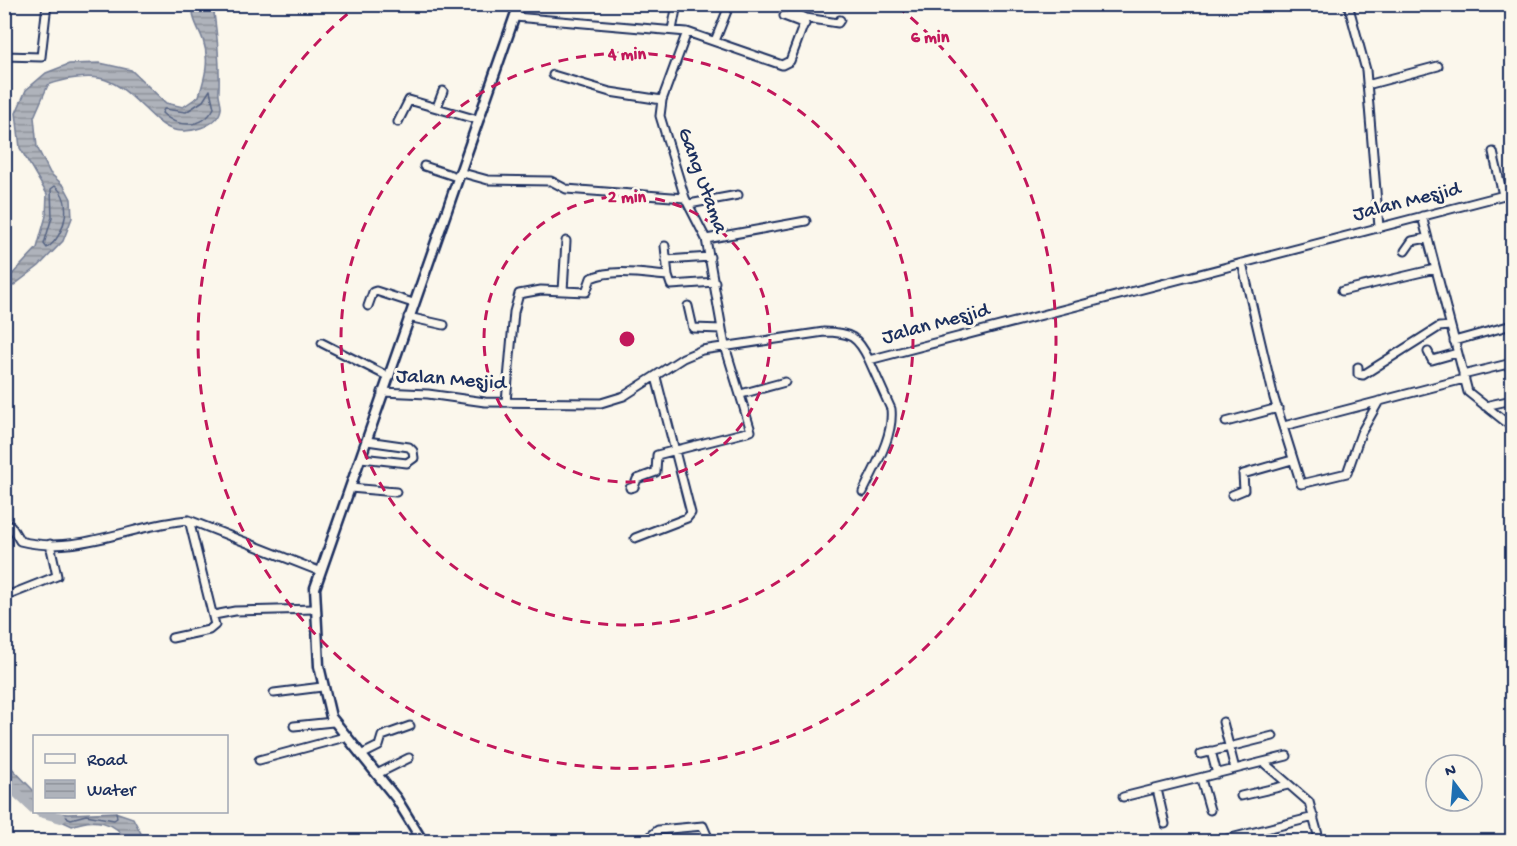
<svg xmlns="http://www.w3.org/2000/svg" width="1517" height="846" viewBox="0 0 1517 846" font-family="'Gochi Hand',sans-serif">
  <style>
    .water { fill: url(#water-rules); stroke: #747e96; stroke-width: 1.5 }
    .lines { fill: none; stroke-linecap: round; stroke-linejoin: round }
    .shore { stroke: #566483; stroke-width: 1.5 }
    .river { stroke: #afb3bb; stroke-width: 10 }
    .minor-casing { stroke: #1b2f5e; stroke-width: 11 }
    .tertiary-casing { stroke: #1b2f5e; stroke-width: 13 }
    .minor { stroke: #fbf7ec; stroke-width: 7 }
    .tertiary { stroke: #fbf7ec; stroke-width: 8 }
    .ring { fill: none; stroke: #c2185b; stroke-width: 3; stroke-dasharray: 10 8 }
    .labels { text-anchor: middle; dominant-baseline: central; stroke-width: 6; stroke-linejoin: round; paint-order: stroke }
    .street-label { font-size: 21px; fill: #1b2f5e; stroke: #fbf7ec }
    .centre { fill: #c2185b; stroke: #fbf7ec; stroke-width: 3 }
    .ring-label { font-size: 18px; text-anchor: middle; font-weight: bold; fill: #c2185b; stroke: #fbf7ec; stroke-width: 6; stroke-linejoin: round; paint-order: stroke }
  </style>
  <defs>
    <pattern id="water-rules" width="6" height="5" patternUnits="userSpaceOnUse" patternTransform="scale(1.5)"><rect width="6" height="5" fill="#afb3bb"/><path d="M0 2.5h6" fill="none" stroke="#8e929b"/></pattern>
  </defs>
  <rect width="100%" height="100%" fill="#fbf7ec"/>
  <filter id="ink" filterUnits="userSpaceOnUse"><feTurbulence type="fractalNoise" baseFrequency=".0167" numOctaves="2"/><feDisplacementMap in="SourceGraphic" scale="12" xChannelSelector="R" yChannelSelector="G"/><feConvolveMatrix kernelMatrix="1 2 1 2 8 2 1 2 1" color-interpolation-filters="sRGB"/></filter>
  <g filter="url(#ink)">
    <path class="water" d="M194,4L213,5C217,35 220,60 219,91C218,96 222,103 221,109C218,127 186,135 171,129C153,123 132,89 106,80C90,74 64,79 48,85L34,117L37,147L50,173L64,186L71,199L72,218L63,241L39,266L5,292V282L37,248L46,216L47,194L20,148L16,113L26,90L46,73L69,64L100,63L131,70L166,103L183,107L199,96C205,77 210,60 203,40C199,28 190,18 194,4Z
      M4,760L34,791V805L5,778Z
      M42,812L68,814L115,812L133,818L145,841H127C115,821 93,817 72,826Z"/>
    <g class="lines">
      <path class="shore" d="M210,90L214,108C203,129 177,128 162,113L164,109L186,112L203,101Z
        M55,186C74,201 65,236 47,248L44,244L52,217L51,189Z
        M54,812L71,819L86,815L114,820L117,818L116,812"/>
      <path class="river" d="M4,781L34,809
        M40,812L61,818"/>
      <g class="minor-casing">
        <path id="minor" d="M1348,4L1366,70L1379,227
          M786,9L806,18L838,23L840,20
          M784,16L805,24
          M515,17L687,32L782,65L790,61L806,18
          M672,30L677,4
          M715,41L727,11
          M4,56L41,57L47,4
          M553,75L610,92L662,100
          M1367,85L1438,66
          M437,107L443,91
          M398,122L409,100L478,120
          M1493,152L1503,195
          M424,166L457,177
          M459,172L488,180L551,181L566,189L685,198
          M689,204L738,195
          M1422,216L1468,392L1512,427
          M706,239L806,221
          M1405,251L1412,241L1427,238
          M666,260L710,257
          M1242,263L1274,398L1301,484L1347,473L1361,433L1379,401
          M668,276L671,285L715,282
          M563,291L566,241
          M1342,291L1435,269
          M368,306L373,292L376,291L413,303
          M688,306L693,328L722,329
          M408,317L444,325
          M1454,341L1512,325
          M322,343L387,376
          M1428,352L1432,360L1457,353
          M1358,367V374L1363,375L1439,327L1450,326
          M1463,375L1512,363
          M382,392L428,394L485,402L601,403L624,396L683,358L702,350L824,332C851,332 858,337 869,360L1512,193
          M741,394L785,382
          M506,402L514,312L519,294L541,290L586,292L591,278C613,268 644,274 668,276L665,246
          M1485,406L1512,400
          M1226,422L1278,408
          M1284,426L1464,379
          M361,458L407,463L414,458L413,451L409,447L367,441
          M350,488L396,492
          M630,488L634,487L637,479L656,472L657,455L751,431L725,346L706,239L685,198L660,116L662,100L687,32
          M863,492C874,468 894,437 891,409L869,360
          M1232,495L1244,490L1243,474L1292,460
          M4,522L11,526L20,541C78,556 133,524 189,520L319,571
          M635,538L687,518L691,513L656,377
          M4,597L57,576L50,544
          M214,615L235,611L315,609
          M172,638L209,630L215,625L189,520
          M274,693L322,687
          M1223,722L1235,769
          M294,726L333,722
          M1211,751L1217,774
          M1201,754L1273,736
          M361,755L379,746L382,736L410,726
          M259,760L345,737
          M1263,762L1287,756
          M377,774L409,758
          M1201,779L1210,810
          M1157,789L1165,824
          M1241,796L1288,785
          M1123,797L1263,762L1309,802L1320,842
          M650,842L652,835L658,830L703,826L710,842
          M1215,842L1314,817"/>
      </g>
      <g class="tertiary-casing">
        <path id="tertiary" d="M423,842L396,798L331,717L319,666L315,588L519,4"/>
      </g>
      <use href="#minor" class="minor"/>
      <use href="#tertiary" class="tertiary"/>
    </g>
  </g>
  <g class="ring">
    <circle cx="627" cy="339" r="143"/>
    <circle cx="627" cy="339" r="286"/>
    <path d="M897 6A429 429 0 1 1 357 6"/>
  </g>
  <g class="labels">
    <g class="street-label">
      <text transform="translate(701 181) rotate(70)">Gang Utama</text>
      <text transform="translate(1407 203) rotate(-14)">Jalan Mesjid</text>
      <text transform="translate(936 325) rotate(-15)">Jalan Mesjid</text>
      <text transform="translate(451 381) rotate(4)">Jalan Mesjid</text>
    </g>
  </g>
  <circle cx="627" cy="339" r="9" class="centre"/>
  <g class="ring-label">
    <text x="930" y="42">6 min</text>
    <text x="627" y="59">4 min</text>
    <text x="627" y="202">2 min</text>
  </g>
  <rect width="1517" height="846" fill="none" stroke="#fbf7ec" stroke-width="24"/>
  <rect x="12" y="12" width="1493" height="822" fill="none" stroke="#1b2f5e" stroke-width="2" filter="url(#ink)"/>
  <rect x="33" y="735" width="195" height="78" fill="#fbf7ec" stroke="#a1a7b3" stroke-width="1.5"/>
  <rect x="45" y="754" width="30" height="9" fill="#fbf7ec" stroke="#a1a7b3" stroke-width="1.5"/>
  <text x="87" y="765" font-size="18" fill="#1b2f5e">Road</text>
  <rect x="45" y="780" width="30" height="18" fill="url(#water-rules)" stroke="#a1a7b3" stroke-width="1.5"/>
  <text x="87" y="795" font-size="18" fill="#1b2f5e">Water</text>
  <g transform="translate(1454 783) rotate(344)"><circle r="28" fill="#fbf7ec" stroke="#a1a7b3" stroke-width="1.5"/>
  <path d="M0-4.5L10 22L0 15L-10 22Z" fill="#1f6fb2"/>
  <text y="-9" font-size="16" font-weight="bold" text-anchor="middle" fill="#1b2f5e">N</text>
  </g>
</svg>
